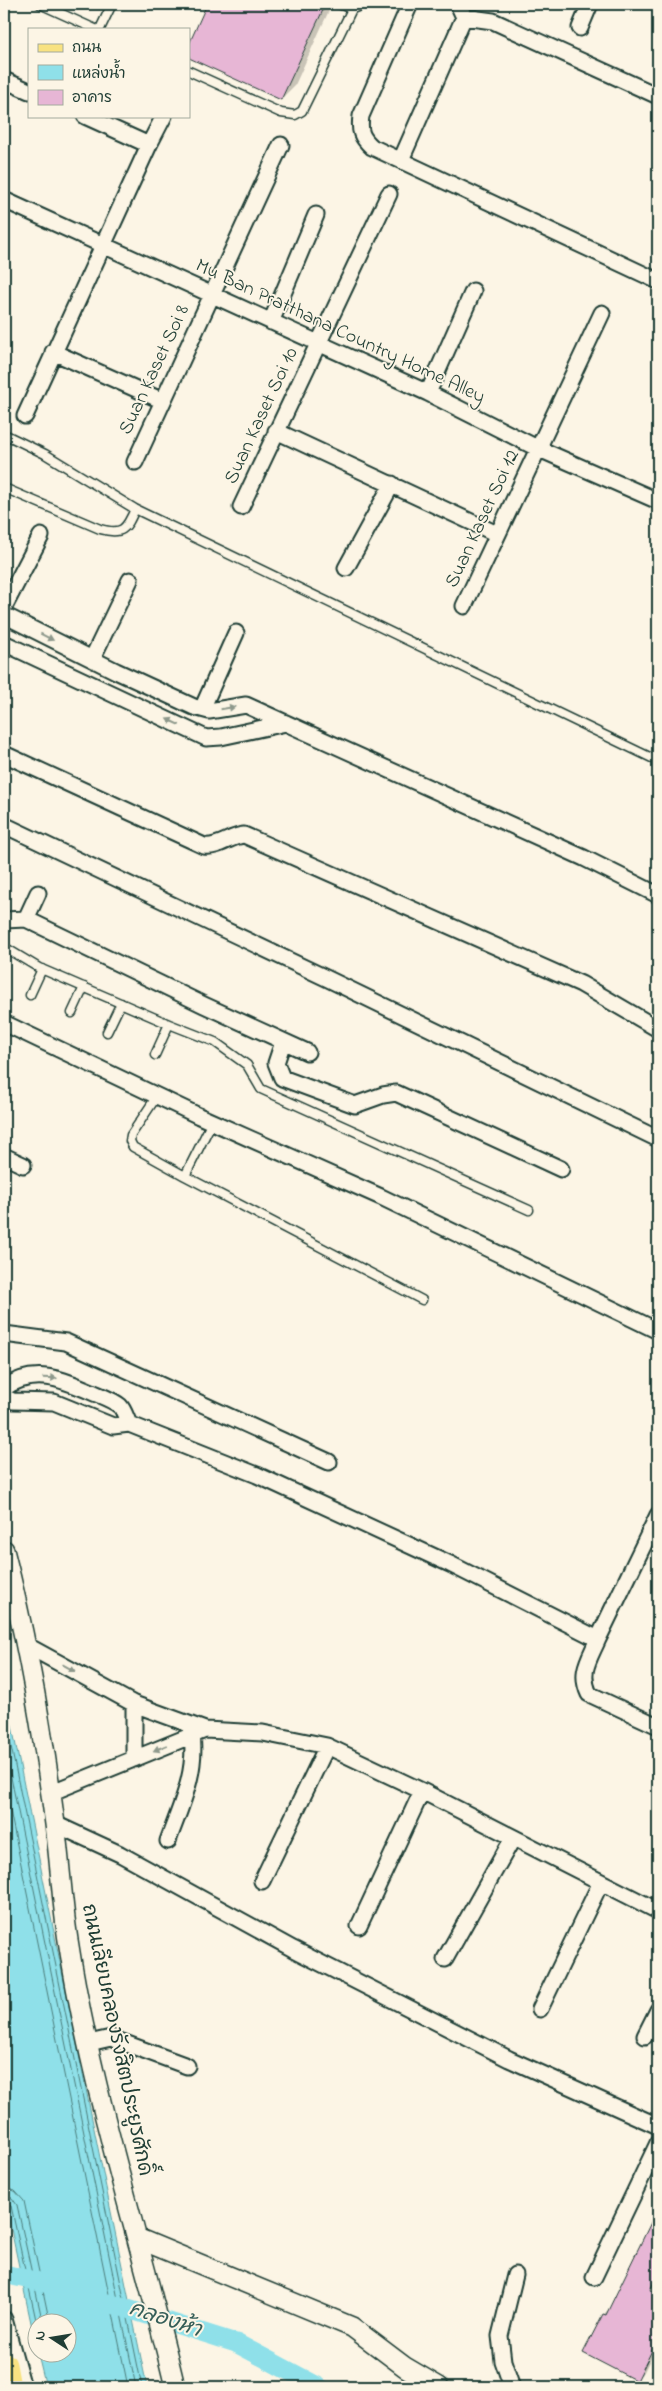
<svg xmlns="http://www.w3.org/2000/svg" width="662" height="2391" viewBox="0 0 662 2391" font-family="'Indie Flower','Playpen Sans Thai',sans-serif">
  <style>
    .water { fill: #8fe0e9; stroke: #629fa1 }
    .shadow { fill: #0003 }
    .lines { fill: none; stroke-linecap: round; stroke-linejoin: round }
    .shore { stroke: #4c7e7c; stroke-width: 1 }
    .canal { stroke: #8fe0e9; stroke-width: 19 }
    .building { fill: #e7b6d5; stroke: #1f3d34 }
    .service-casing { stroke: #1f3d34; stroke-width: 11 }
    .minor-casing { stroke: #1f3d34; stroke-width: 19 }
    .tertiary-casing { stroke: #1f3d34; stroke-width: 22 }
    .primary-casing { stroke: #1f3d34; stroke-width: 29 }
    .service { stroke: #fcf5e5; stroke-width: 8 }
    .minor { stroke: #fcf5e5; stroke-width: 15 }
    .tertiary { stroke: #fcf5e5; stroke-width: 19 }
    .primary { stroke: #f8e281; stroke-width: 25 }
    .oneway { fill: #8e998c }
    .labels { text-anchor: middle; dominant-baseline: central; stroke-width: 4; stroke-linejoin: round; paint-order: stroke }
    .street-label { font-size: 20px; fill: #1f3d34; stroke: #fcf5e5 }
    .water-label { font-size: 21px; font-style: italic; fill: #355e58; stroke: #fcf5e5 }
  </style>
  <rect width="100%" height="100%" fill="#fcf5e5"/>
  <filter id="ink" filterUnits="userSpaceOnUse"><feTurbulence type="fractalNoise" baseFrequency=".02" numOctaves="2"/><feDisplacementMap in="SourceGraphic" scale="10" xChannelSelector="R" yChannelSelector="G"/><feConvolveMatrix kernelMatrix="1 2 1 2 8 2 1 2 1" color-interpolation-filters="sRGB"/></filter>
  <g filter="url(#ink)">
    <path class="water" d="M4,1687L131,2310L147,2387H46L38,2354H68V2324H38L37,2351L4,2196Z"/>
    <path class="shadow" d="M209,4H332L295,85L281,99L189,56V47Z
      M658,2079V2093L653,2091Z
      M658,2212V2343L644,2372L636,2379L604,2314L612,2306Z"/>
    <g class="lines">
      <path class="shore" d="M4,1712L142,2387
        M4,1743L136,2387
        M4,1781L128,2387
        M4,2188L15,2191L24,2201L50,2324
        M4,2195L12,2198L17,2205L43,2324
        M4,2202L11,2206L38,2329"/>
      <path class="canal" d="M4,2274L44,2283
        M109,2303L236,2343L319,2387"/>
    </g>
    <path class="building" d="M207,4H309L323,10L281,100L189,58V44Z
      M658,2208V2274L650,2290L658,2295V2338L637,2381L583,2353L603,2314L606,2315Z"/>
    <g class="lines">
      <g class="service-casing">
        <path id="service" d="M40,4L95,29
          M352,9L365,4
          M100,29L112,4
          M189,71L281,113L295,115L302,111L352,9L339,4
          M4,434L45,454L135,509L658,761
          M4,488L100,529C122,535 126,530 135,509
          M4,947L39,968L169,1024L155,1055
          M30,995L42,969
          M72,1013L84,987
          M169,1024L215,1042L247,1065L261,1089L529,1210
          M107,1032L121,1003
          M157,1096L131,1135L130,1141L133,1147L185,1176L212,1122
          M185,1176L422,1300"/>
      </g>
      <g class="minor-casing">
        <path id="minor" d="M410,4L361,116C359,131 361,137 372,147L658,281
          M464,17L493,21L658,96
          M580,28L590,4
          M4,80L29,91
          M149,145L164,116
          M401,160L464,17L458,4
          M4,200L428,393L537,448L658,501
          M271,322L316,215
          M53,352L163,401
          M428,393L473,291
          M25,416L149,145L85,116
          M276,431L497,534
          M135,462L281,145
          M241,507L389,194
          M346,568L392,484
          M464,606L602,313
          M4,607L41,536
          M4,615L116,671L194,707L209,711L246,705L584,858L658,895
          M4,643L206,738L221,737L286,723
          M92,659L130,580
          M202,709L236,633
          M4,754L204,846C219,848 230,836 244,835L581,984L658,1029
          M4,825L326,978L658,1139
          M26,919L38,893
          M4,920L26,919L204,1005L307,1052
          M4,1023L199,1116L381,1197L658,1331
          M283,1042L276,1063L282,1078L355,1105L383,1095L396,1093L561,1169
          M4,1156L23,1165
          M4,1334L66,1342L329,1462
          M4,1388C34,1367 62,1379 92,1392C101,1396 113,1400 120,1406C124,1410 126,1418 129,1424
          M4,1397L13,1401L54,1402L113,1426L129,1424L257,1475L450,1564L598,1639C589,1660 579,1672 589,1694L658,1726
          M598,1639L658,1515
          M26,1645L134,1704L205,1730L263,1733L327,1746L422,1791L658,1911
          M134,1759V1704
          M50,1793L205,1730
          M55,1824L120,1854L293,1949L509,2059L658,2126
          M168,1841C181,1805 197,1773 192,1735
          M262,1881L327,1746
          M359,1926L422,1791
          M445,1959L513,1838
          M540,2009L601,1882
          M645,2036L658,2010
          M89,2043L111,2038L187,2066
          M594,2277L658,2143
          M4,2319L23,2387
          M512,2387L503,2361L500,2336L515,2275"/>
      </g>
      <g class="tertiary-casing">
        <path id="tertiary" d="M4,1550C27,1640 43,1732 55,1824C60,1863 62,1902 68,1940C91,2091 140,2238 175,2387
          M137,2238L352,2327L405,2367L439,2387"/>
      </g>
      <g class="primary-casing">
        <path id="primary" d="M4,2365L8,2387"/>
      </g>
      <use href="#service" class="service"/>
      <use href="#minor" class="minor"/>
      <use href="#tertiary" class="tertiary"/>
      <use href="#primary" class="primary"/>
    </g>
    <defs><path id="oneway-solid" d="M-6-.8H1V-3.2L6.5 0L1 3.2V.8H-6Z" transform="scale(1.25)"/></defs>
    <g class="oneway">
      <use href="#oneway-solid" transform="translate(47 637) rotate(27)"/>
      <use href="#oneway-solid" transform="translate(228 708) rotate(-9)"/>
      <use href="#oneway-solid" transform="translate(173 722) rotate(-155)"/>
      <use href="#oneway-solid" transform="translate(50 1378) rotate(2)"/>
      <use href="#oneway-solid" transform="translate(69 1668) rotate(29)"/>
      <use href="#oneway-solid" transform="translate(160 1748) rotate(157)"/>
    </g>
  </g>
  <g class="labels">
    <g class="street-label">
      <text transform="translate(340 332) rotate(25)">Mu Ban Pratthana Country Home Alley</text>
      <text transform="translate(155 370) rotate(-65)">Suan Kaset Soi 8</text>
      <text transform="translate(262 416) rotate(-65)">Suan Kaset Soi 10</text>
      <text transform="translate(483 519) rotate(-65)">Suan Kaset Soi 12</text>
      <text transform="translate(116 2040) rotate(78)">ถนนเลียบคลองรังสิตประยูรศักดิ์</text>
    </g>
    <g class="water-label">
      <text transform="translate(165 2320) rotate(18)">คลองห้า</text>
    </g>
  </g>
  <rect width="662" height="2391" fill="none" stroke="#fcf5e5" stroke-width="20"/>
  <rect x="10" y="10" width="642" height="2371" fill="none" stroke="#1f3d34" stroke-width="2" filter="url(#ink)"/>
  <rect x="28" y="28" width="162" height="90" fill="#fcf5e5" stroke="#a4ab9e"/>
  <rect x="38" y="44" width="25" height="8" fill="#f8e281" stroke="#a4ab9e"/>
  <text x="72" y="52" font-size="15" fill="#1f3d34">ถนน</text>
  <rect x="38" y="65" width="25" height="15" fill="#8fe0e9" stroke="#a4ab9e"/>
  <text x="72" y="78" font-size="15" fill="#1f3d34">แหล่งน้ำ</text>
  <rect x="38" y="90" width="25" height="15" fill="#e7b6d5" stroke="#a4ab9e"/>
  <text x="72" y="102" font-size="15" fill="#1f3d34">อาคาร</text>
  <g transform="translate(52 2338) rotate(282)"><circle r="24" fill="#fcf5e5" stroke="#a4ab9e"/>
  <path d="M0-4L9 19L0 12L-9 19Z" fill="#1f3d34"/>
  <text y="-8" font-size="14" font-weight="bold" text-anchor="middle" fill="#1f3d34">N</text>
  </g>
</svg>
